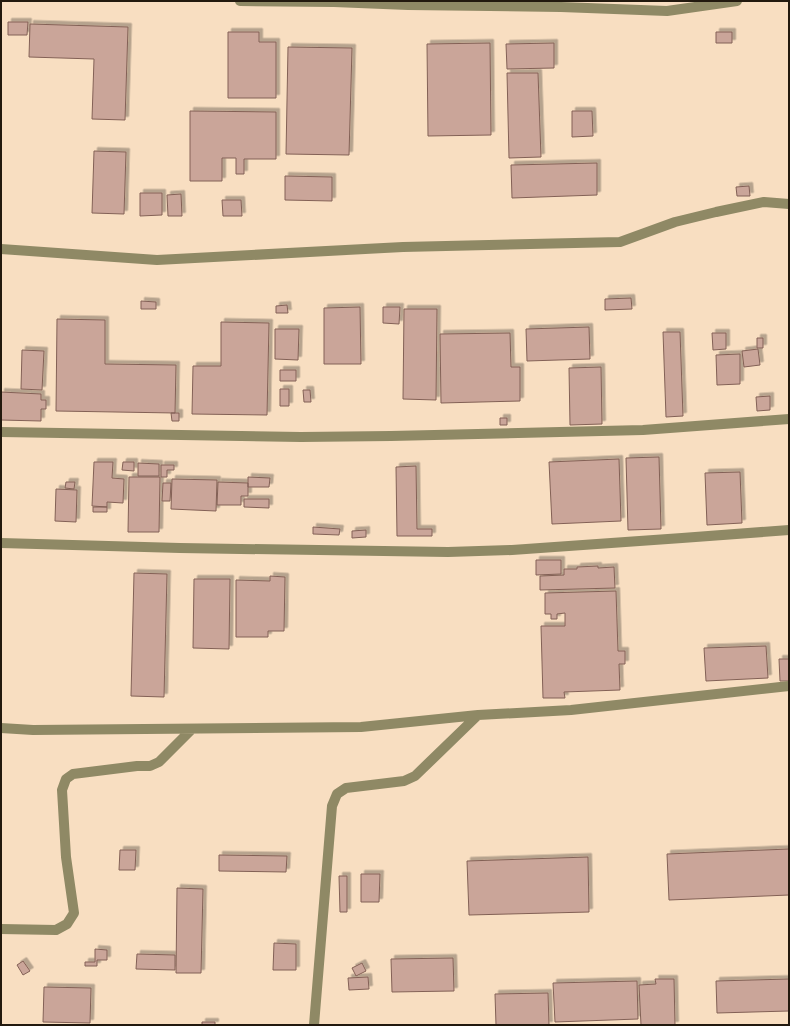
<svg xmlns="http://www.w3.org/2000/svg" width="790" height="1026" viewBox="0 0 790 1026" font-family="'DM Sans',sans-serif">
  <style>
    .building { fill: #caa599; stroke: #836156; filter: url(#shadow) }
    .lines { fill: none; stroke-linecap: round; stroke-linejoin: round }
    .minor { stroke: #8f8965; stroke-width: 10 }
  </style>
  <defs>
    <filter id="shadow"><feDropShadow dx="3.5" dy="-3.5" stdDeviation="0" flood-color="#0004"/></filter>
  </defs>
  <rect width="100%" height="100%" fill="#f8dec1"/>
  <path class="building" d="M8,22H28L27,35H8Z
    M30,24L128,27L125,120L92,119L94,59L29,57Z
    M228,32H259V42H276V98H228Z
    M716,32H732V43H716Z
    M490,43L491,135L428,136L427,44Z
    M554,43V68L507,69L506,44Z
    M288,47L352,48L349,155L286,154Z
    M507,73H538L541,157L509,158Z
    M190,111L276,112V159H244V174H236V158H222V181H190Z
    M572,111H592L593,136L572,137Z
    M94,151L126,152L124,214L92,213Z
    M597,163V195L512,198L511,165Z
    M285,176L332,177V201L285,200Z
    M749,186L750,196H737L736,187Z
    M140,193H162V215L140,216Z
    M181,194L182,216H168L167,195Z
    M222,200H241L242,216H223Z
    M631,298L632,309L605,310V299Z
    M141,301L156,302V309H141Z
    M287,305L288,313H276V306Z
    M360,307L361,364H324V308Z
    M383,307H400L399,324L383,323Z
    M404,309H437L436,400L403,399Z
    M57,319L105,320V364L176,365L175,413L56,411Z
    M221,322L269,323L267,415L192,414L193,366H221Z
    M589,327L590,359L527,361L526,329Z
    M275,329H299L298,360L275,359Z
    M663,332H680L683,416L666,417Z
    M510,333L511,367H520V401L441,403L440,334Z
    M712,333H726V349L713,350Z
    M757,338H763V348H757Z
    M758,349L760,365L744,367L742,351Z
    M22,350L44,351L42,390L21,389Z
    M740,354V384L717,385L716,355Z
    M601,367L602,424L570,425L569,368Z
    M280,370H296V381H280Z
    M280,389H289V406H280Z
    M303,390H310L311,402H304Z
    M1,392L41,394V400H46V409H41V421L1,420Z
    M770,396V410L757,411L756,397Z
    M171,413H179V421H172Z
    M500,418H507V425H500Z
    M659,457L661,529L628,530L626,458Z
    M619,459L621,521L552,524L549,462Z
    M94,462H113L112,478L124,479L123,503L107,502V507L92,506Z
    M123,462H134V471L122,470Z
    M138,463L159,464V476H138Z
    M161,465H174V470H167V477H161Z
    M416,466L417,529H432V536H397L396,467Z
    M740,472L742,523L707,525L705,473Z
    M129,477H160L159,532H128Z
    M248,477L270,478L269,487H248Z
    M172,479L217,480L216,511L171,509Z
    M66,482H75L74,489L65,488Z
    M218,482L248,483V496H241V505H217Z
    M163,483H171L170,501H162Z
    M56,489L77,490L76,522L55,521Z
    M244,499H269V508L244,507Z
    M93,507H107V512H93Z
    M313,527L340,529L339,535L313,534Z
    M366,530V537L352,538V531Z
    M536,560H561V574L536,575Z
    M598,566V568L614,567L615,588L540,590V576L564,575V569H577V567Z
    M134,573L167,574L164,697L131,696Z
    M270,576L285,577L284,631H268V637H236V580L270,581Z
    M194,579H230L229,649L193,648Z
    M616,591L618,651H625V664H619L620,690L564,692L565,698H543L541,626H565V613L557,614V619H551V614H545V593Z
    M766,646L768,678L706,681L704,648Z
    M779,659H789V681H780Z
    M789,849V895L669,900L667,854Z
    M120,850H136L135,870H119Z
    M219,855L287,856L286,872L219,871Z
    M588,857L589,912L469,915L467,861Z
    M361,874H380L379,902H361Z
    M339,876H347V912H340Z
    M177,888L203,889L201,973H176Z
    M274,943L296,944V970H273Z
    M95,949L107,950V960H97V966H85V962H95Z
    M137,954L175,955V970L136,969Z
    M453,958L454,991L392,992L391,959Z
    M23,961L30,971L23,975L17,965Z
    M362,963L366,971L356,976L352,968Z
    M368,977L369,989L349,990L348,978Z
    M655,979H674L675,1025H641L639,985L656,984Z
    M789,979V1011L717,1013L716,981Z
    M637,981L638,1019L555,1022L553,983Z
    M44,987L91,988L90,1023L43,1022Z
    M548,993L549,1025H496L495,994Z
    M202,1022H215V1025H202Z"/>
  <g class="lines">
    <path class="minor" d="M240,1L334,2L408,5L561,7L667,11L737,1
      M1,249L157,260L403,247L620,242L675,222L716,212L764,202L789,204
      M1,432L301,437L391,436L643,430L789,419
      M1,543L180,548L448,552L512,550L682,538L789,530
      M1,728L33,730L361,727L478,715L571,710L789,686
      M1,929L56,930L67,924L74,913L66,857L62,790L66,779L73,774L137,766H150L159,762L192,729
      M314,1025L332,806L337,794L346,788L404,781L415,776L478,715"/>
  </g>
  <rect width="790" height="1026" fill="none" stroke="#22190e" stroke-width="4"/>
</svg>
